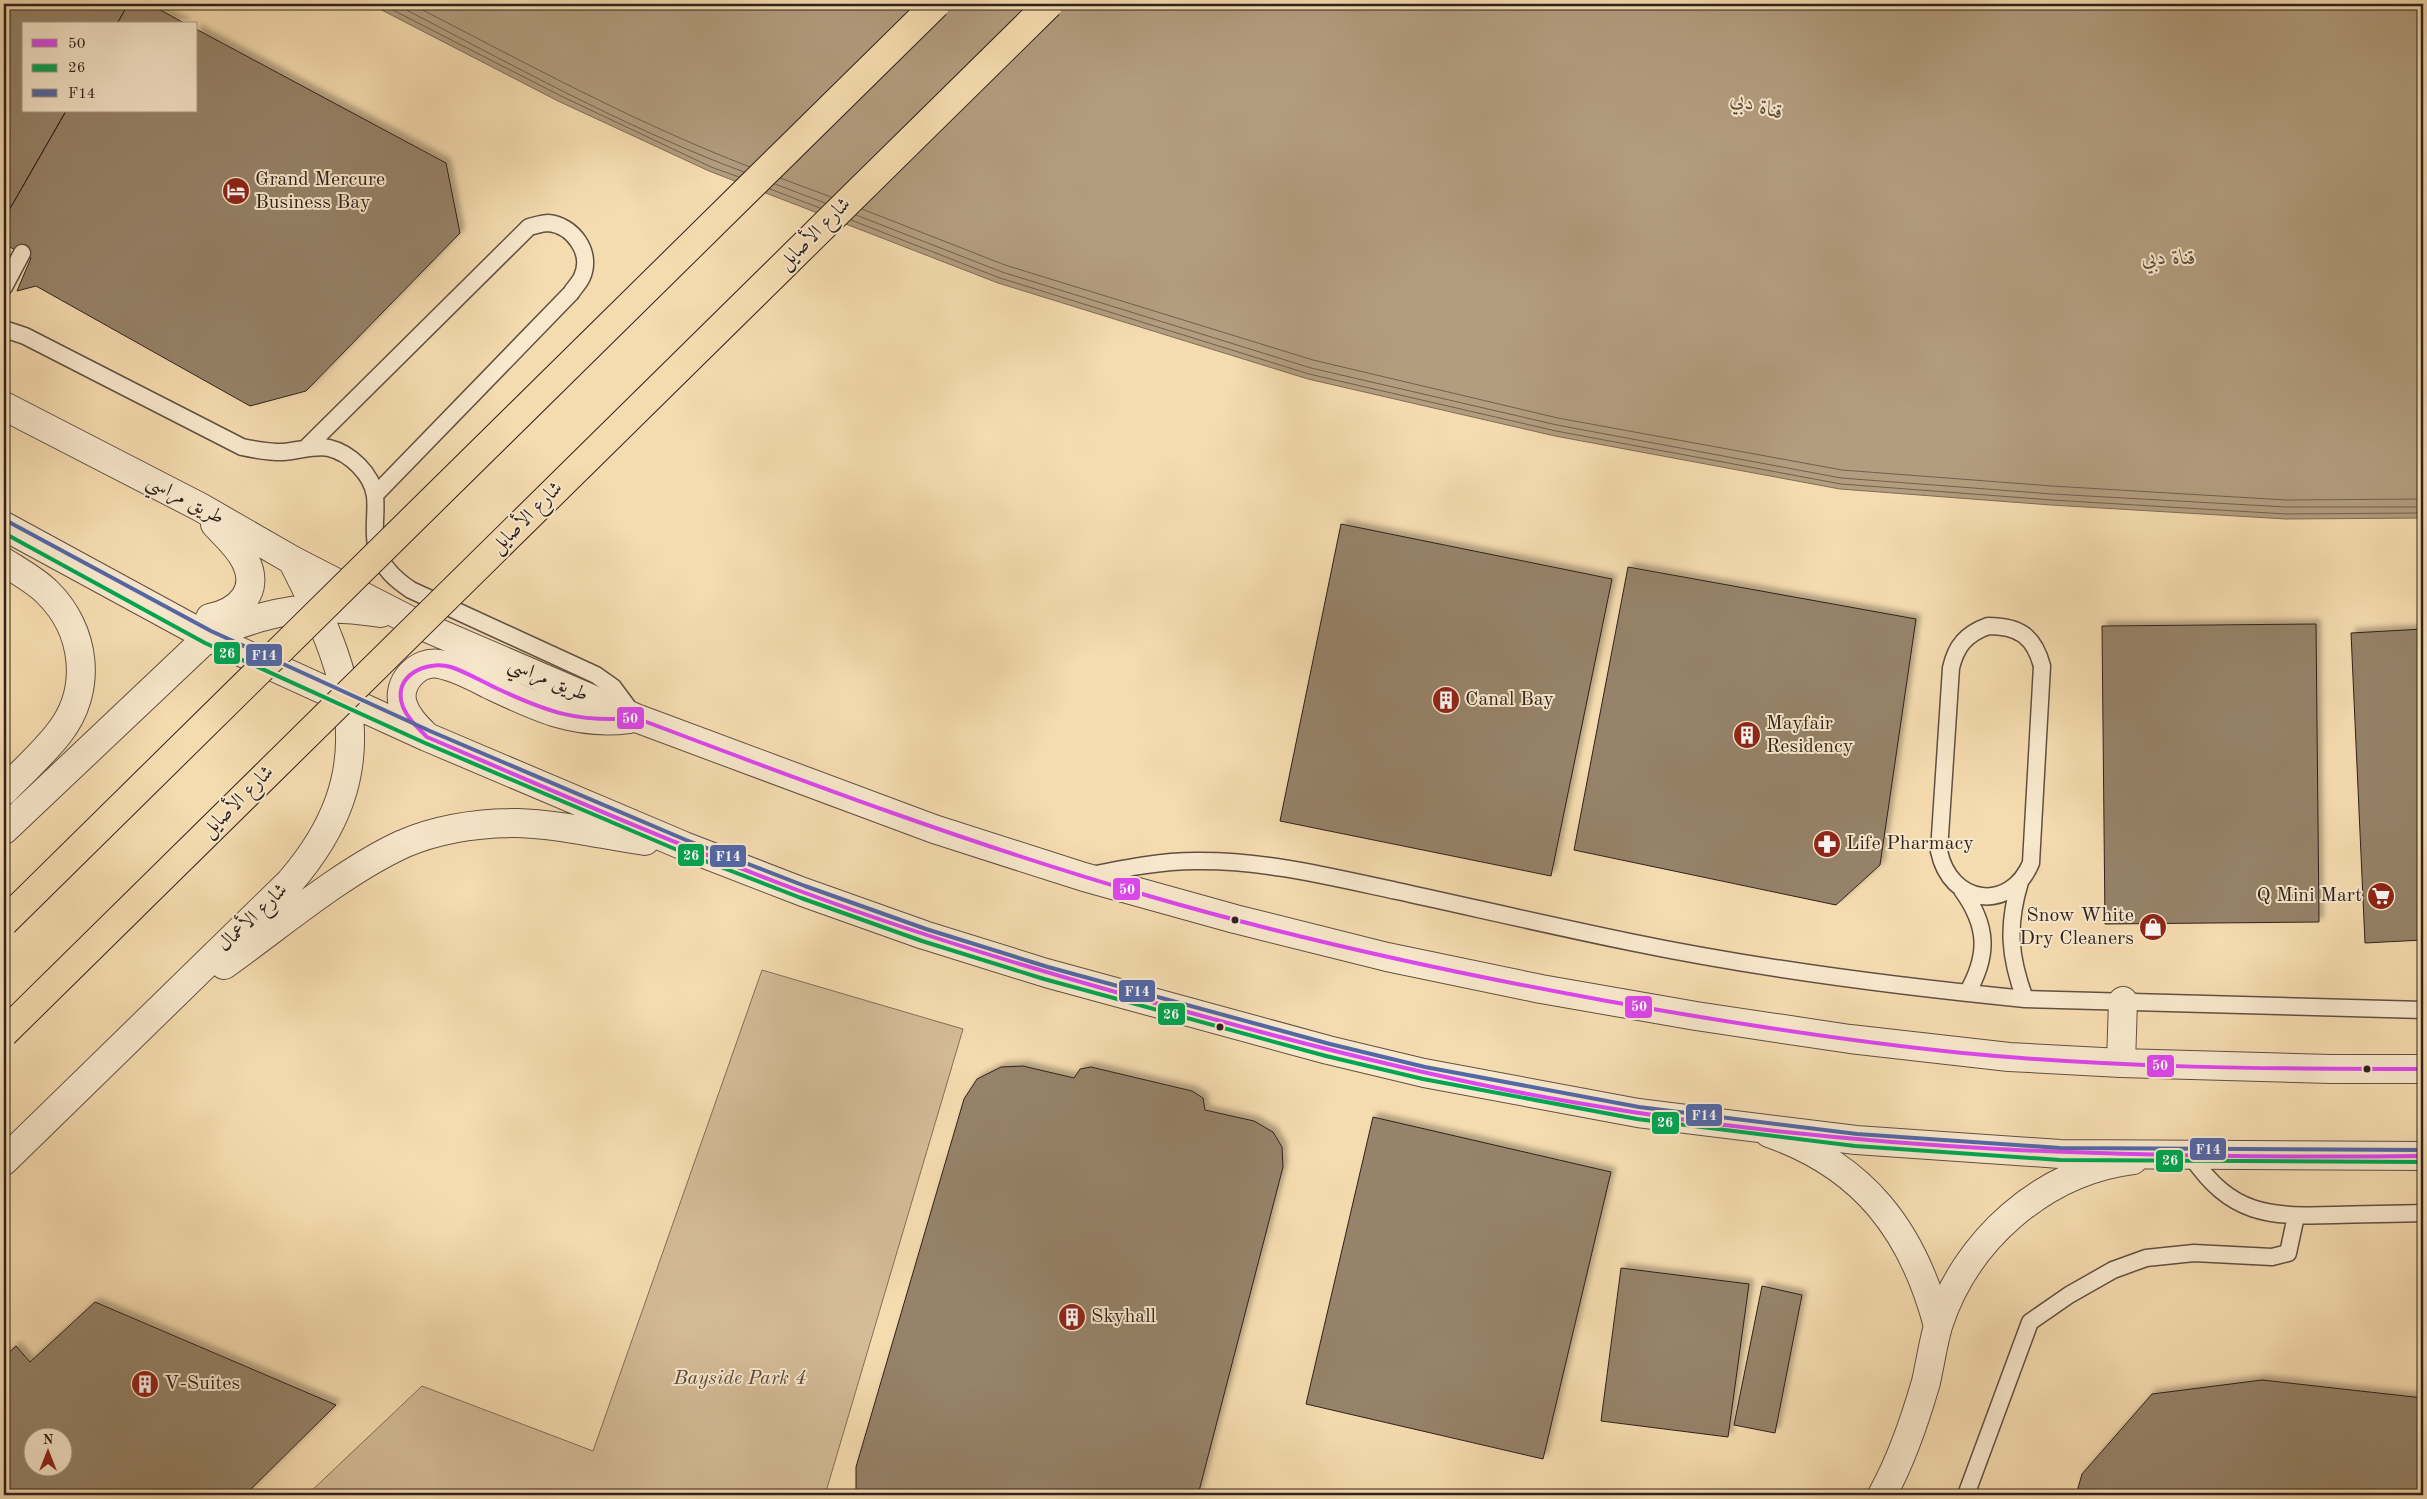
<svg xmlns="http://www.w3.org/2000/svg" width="2427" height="1499" viewBox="0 0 2427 1499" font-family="'Old Standard TT',Amiri,serif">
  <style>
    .green { fill: #d4bc97; stroke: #826f5a }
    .water { fill: #b29d7e; stroke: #7e6c57 }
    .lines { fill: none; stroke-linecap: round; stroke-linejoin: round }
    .shore { stroke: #71604e; stroke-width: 1 }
    .building { fill: #968369; stroke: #30221d; fill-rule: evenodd; filter: url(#shadow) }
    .service-casing { stroke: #615042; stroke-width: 19 }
    .minor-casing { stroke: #615042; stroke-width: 30 }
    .tertiary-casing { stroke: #615042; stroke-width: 30 }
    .service { stroke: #f8e8cc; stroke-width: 16 }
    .minor { stroke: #f8e8cc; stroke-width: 28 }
    .tertiary { stroke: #f8e8cc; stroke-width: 28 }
    .primary-bridge-casing { stroke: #30221d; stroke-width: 30; stroke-linecap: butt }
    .primary-bridge { stroke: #f5dcb0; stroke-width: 28 }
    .bus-1-casing { stroke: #f8e8cc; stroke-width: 8 }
    .bus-2-casing { stroke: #f8e8cc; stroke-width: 8 }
    .bus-3-casing { stroke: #f8e8cc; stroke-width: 8 }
    .bus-1 { stroke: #de46f2; stroke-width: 4 }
    .bus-2 { stroke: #00a651; stroke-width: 4 }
    .bus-3 { stroke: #5368a7; stroke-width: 4 }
    .bus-dot { fill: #30221d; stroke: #f8e8cc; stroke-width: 2 }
    .labels { text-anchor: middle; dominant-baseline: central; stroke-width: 4; stroke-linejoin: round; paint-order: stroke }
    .poi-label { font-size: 20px; fill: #30221d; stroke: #f8e8cc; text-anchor: start }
    .street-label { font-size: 20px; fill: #30221d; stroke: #f8e8cc }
    .park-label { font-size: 20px; font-style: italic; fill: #59483c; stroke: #f8e8cc }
    .water-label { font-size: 21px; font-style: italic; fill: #5e4d3f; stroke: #f8e8cc }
    .line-badge { stroke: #f8e8cc; stroke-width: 2 }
    .badge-label { font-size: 14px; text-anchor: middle; font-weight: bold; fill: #fff }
  </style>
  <defs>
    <filter id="shadow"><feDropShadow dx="4.5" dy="-4.5" stdDeviation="2.5" flood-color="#0004"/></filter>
  </defs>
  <rect width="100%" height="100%" fill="#f5dcb0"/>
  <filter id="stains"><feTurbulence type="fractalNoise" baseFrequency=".004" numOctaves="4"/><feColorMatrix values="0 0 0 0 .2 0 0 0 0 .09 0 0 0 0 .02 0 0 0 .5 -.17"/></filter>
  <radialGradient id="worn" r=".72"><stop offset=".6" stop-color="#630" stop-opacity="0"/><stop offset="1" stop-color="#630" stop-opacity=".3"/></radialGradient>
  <path class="green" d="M762,970L963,1029L825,1495H307L422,1386L593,1451Z"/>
  <path class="water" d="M370,4H2423V518L2286,519L2051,505L1840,489L1555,436L1308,379L998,283L709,171L558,101Z"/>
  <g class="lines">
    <path class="shore" d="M381,4L561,96L711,167L739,177
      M395,4C509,63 623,127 744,172
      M411,4C522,61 633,122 750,167
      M780,178L831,197
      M775,184L825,203
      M770,189L820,208
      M862,209L1005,265L1313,360L1558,418L1842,470L2052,486L2286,500L2423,499
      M856,215L1002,272L1311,368L1557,425L1841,478L2052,494L2286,507H2423
      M851,220L1000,278L1309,374L1556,431L1841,484L2052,500L2286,514L2423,513"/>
  </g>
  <path class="building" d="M4,4H128L117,24H24V111H66L4,219Z
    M128,4H149L186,24H117Z
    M196,29L446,163L460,233L306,391L250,406L36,286L17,291L31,258L4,244V219L66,111H196Z
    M1341,524L1612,579L1551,876L1280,821Z
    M1628,567L1916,619L1880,865L1836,905L1574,850Z
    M2316,624L2319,922L2105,924L2102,626Z
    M2423,629V940L2365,943L2351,633Z
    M1023,1066L1074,1078L1080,1069L1091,1067L1192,1091L1203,1098L1205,1110L1254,1121L1273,1132L1282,1147L1283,1167L1198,1495L856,1494V1467L964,1099L977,1079L1001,1067Z
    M1373,1117L1611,1172L1543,1459L1306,1404Z
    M1621,1268L1749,1284L1728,1437L1601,1421Z
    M1762,1286L1802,1295L1775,1433L1734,1425Z
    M95,1302L336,1405L245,1495H4V1357L16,1346L30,1362ZM32,1436H62V1466H32Z
    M2262,1380L2423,1398V1495H2076L2082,1474L2152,1394Z"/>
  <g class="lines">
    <g class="service-casing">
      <path id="service" d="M4,287L22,253
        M4,329L25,336L242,447C256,450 269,452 283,452C298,451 315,445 329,448C350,453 372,474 375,496C377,514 372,532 377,550C382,568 396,580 411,590L596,675L613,687L633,714
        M306,448L529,227C534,226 542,223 548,223C573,225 593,253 582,277C580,282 574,288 571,293L375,495
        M1988,626C2019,626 2034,636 2042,666L2031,863C2010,913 1950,905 1939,851L1951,668C1956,646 1966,634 1988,626Z
        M1092,875C1126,868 1161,861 1196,861C1264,860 1331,877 1397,891C1475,908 1552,926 1630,942C1760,969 1893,986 2025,999L2423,1010
        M2020,882C2007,925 2009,956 2025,999
        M1962,890C1988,926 1989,955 1967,993
        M2191,1156C2231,1215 2268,1217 2335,1215C2364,1214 2394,1214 2423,1213
        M1966,1495L2030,1322L2069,1295L2113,1270L2146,1258L2194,1253L2272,1257L2288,1253L2296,1216"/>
    </g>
    <g class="minor-casing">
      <path id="minor" d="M1769,1133C1864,1166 1913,1231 1938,1326
        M1882,1495C1901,1461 1915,1420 1926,1382C1930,1364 1933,1344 1938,1326C1965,1241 2043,1171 2133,1160"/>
    </g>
    <g class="tertiary-casing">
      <path id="tertiary" d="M4,406L200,507L292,560L413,622L636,718L934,829L1084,877L1235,919L1387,957L1541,989L1696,1016L1850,1039L2009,1057L2121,1063L2331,1069H2423
        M4,526L208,637L427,737L684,846L803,892L924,935L1046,973L1328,1050L1424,1073L1638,1113L1856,1140L2060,1154L2423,1156
        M4,562C18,571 35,580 47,592C86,630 93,690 59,733C43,754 22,772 4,791
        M210,618C239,612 261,591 245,560C238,546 225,535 215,524
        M425,735C416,726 407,717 403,705C396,683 418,660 439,664C456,667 473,676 488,684C537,707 574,726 629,719
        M4,830L208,637C269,609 314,603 381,613
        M224,965C279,926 342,872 403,844C438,829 479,823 517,823C559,824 603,835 645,841
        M2121,1063L2123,1001
        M4,1161L290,882C386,771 352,677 292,560"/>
    </g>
    <use href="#service" class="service"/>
    <use href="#minor" class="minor"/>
    <use href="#tertiary" class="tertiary"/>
    <g class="primary-bridge-casing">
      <path id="primary-bridge" d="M4,922L936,4
        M4,1033L1049,4"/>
    </g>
    <use href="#primary-bridge" class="primary-bridge"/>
    <g class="bus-1-casing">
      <path id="bus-1" d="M2423,1069C2269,1069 2116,1068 1963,1053C1844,1041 1725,1022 1607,1001C1453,973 1300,940 1149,896C975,846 805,782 636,718C578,723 547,712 496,688C481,681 466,672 451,667C426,660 391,676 403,707C408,719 418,728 427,737C551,790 674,844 800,891C929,939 1062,978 1195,1014C1321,1049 1448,1081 1578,1103C1857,1152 2141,1159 2423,1156"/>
    </g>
    <g class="bus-2-casing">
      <path id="bus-2" d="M4,533L205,643L425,743L682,852L801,898L922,941L1044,979L1326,1056L1423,1079L1637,1119L1855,1146L2060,1160L2423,1162"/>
    </g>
    <g class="bus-3-casing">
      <path id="bus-3" d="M7,521L211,631L430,731L686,840L805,886L926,929L1048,967L1330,1044L1425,1067L1639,1107L1857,1134L2060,1148L2423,1150"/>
    </g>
    <use href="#bus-1" class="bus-1"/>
    <use href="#bus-2" class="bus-2"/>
    <use href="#bus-3" class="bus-3"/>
  </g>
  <defs>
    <g id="hotel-disc" transform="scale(1.4375)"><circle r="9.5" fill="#8f2418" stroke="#f8e8cc"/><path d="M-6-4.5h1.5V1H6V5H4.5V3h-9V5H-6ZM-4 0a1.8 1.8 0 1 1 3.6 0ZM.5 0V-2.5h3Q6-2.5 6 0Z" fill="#fff"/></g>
    <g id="building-disc" transform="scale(1.4375)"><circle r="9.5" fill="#8f2418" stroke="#f8e8cc"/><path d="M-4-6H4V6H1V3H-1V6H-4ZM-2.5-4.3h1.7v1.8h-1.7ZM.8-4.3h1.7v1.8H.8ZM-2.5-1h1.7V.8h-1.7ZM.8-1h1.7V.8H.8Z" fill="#fff"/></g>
    <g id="pharmacy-disc" transform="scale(1.4375)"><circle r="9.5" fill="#8f2418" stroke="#f8e8cc"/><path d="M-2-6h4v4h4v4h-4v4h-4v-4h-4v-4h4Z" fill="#fff"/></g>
    <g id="supermarket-disc" transform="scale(1.4375)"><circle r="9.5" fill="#8f2418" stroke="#f8e8cc"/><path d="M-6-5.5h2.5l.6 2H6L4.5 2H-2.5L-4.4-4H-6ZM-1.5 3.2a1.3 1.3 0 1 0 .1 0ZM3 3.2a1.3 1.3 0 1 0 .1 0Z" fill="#fff"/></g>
    <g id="shop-disc" transform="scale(1.4375)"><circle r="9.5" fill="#8f2418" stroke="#f8e8cc"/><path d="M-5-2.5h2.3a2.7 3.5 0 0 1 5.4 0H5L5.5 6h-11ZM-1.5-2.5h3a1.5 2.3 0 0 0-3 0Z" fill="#fff"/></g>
  </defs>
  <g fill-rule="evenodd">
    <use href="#hotel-disc" x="236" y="191"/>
    <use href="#building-disc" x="1446" y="700"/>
    <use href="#building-disc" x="1747" y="735"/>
    <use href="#pharmacy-disc" x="1827" y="844"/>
    <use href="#supermarket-disc" x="2381" y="896"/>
    <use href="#shop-disc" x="2153" y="927"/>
    <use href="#building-disc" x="1072" y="1317"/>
    <use href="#building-disc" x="145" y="1384"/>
  </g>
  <g class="bus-dot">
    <circle cx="1235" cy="920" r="4.5"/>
    <circle cx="1220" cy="1027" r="4.5"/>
    <circle cx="2367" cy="1069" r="4.5"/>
  </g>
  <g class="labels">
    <g class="poi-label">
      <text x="255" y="180">Grand Mercure<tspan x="255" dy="23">Business Bay</tspan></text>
      <text x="1465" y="700">Canal Bay</text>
      <text x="1766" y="724">Mayfair<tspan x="1766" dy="23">Residency</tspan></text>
      <text x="1846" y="844">Life Pharmacy</text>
      <text x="2362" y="896" text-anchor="end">Q Mini Mart</text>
      <text x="2134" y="916" text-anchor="end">Snow White<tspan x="2134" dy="23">Dry Cleaners</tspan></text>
      <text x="1091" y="1317">Skyhall</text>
      <text x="164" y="1384">V-Suites</text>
    </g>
    <g class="street-label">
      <text transform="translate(815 234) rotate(-45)">شارع الأصايل</text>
      <text transform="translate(185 500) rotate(28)">طريق مراسي</text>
      <text transform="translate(527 518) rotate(-45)">شارع الأصايل</text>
      <text transform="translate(548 680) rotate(23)">طريق مراسي</text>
      <text transform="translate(238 802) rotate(-45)">شارع الأصايل</text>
      <text transform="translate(253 918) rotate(-44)">شارع الأعمال</text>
    </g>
    <g class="park-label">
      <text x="740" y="1379">Bayside Park 4</text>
    </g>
    <g class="water-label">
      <text transform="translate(1757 106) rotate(17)">قناة دبي</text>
      <text x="2169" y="258">قناة دبي</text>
    </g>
  </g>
  <g class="line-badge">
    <rect x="213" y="641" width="28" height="24" rx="5" fill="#00a651"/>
    <rect x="245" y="643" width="38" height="24" rx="5" fill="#5368a7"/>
    <rect x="616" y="706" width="29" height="24" rx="5" fill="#de46f2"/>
    <rect x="677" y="843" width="28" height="24" rx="5" fill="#00a651"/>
    <rect x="709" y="844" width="38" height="24" rx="5" fill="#5368a7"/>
    <rect x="1112" y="877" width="29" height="24" rx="5" fill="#de46f2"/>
    <rect x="1118" y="979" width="38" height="24" rx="5" fill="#5368a7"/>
    <rect x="1624" y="995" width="29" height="24" rx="5" fill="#de46f2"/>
    <rect x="1157" y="1002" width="29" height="24" rx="5" fill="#00a651"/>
    <rect x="2146" y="1054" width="29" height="24" rx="5" fill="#de46f2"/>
    <rect x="1685" y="1103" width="38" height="24" rx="5" fill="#5368a7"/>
    <rect x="1651" y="1111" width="29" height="24" rx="5" fill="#00a651"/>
    <rect x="2189" y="1137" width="38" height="24" rx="5" fill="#5368a7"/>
    <rect x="2155" y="1149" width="29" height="24" rx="5" fill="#00a651"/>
  </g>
  <g class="badge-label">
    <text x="227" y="658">26</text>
    <text x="264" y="660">F14</text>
    <text x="630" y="723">50</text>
    <text x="691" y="860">26</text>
    <text x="728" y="861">F14</text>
    <text x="1127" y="894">50</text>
    <text x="1137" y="996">F14</text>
    <text x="1639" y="1011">50</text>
    <text x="1171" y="1019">26</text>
    <text x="2160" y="1070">50</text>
    <text x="1704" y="1120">F14</text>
    <text x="1665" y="1127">26</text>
    <text x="2208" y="1154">F14</text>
    <text x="2170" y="1165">26</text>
  </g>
  <rect width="2427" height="1499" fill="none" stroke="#f5dcb0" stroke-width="20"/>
  <rect x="5" y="5" width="2417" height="1489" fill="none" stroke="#30221d" stroke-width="2.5"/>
  <rect x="10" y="10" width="2407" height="1479" fill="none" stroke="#30221d"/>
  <rect x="22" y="22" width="175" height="90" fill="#f8e8cc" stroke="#a89986"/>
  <rect x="32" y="39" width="25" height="8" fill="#de46f2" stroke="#a89986"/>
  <text x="68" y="48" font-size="15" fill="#30221d">50</text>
  <rect x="32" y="64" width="25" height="8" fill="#00a651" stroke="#a89986"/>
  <text x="68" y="72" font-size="15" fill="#30221d">26</text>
  <rect x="32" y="89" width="25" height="8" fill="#5368a7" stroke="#a89986"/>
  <text x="68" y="98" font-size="15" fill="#30221d">F14</text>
  <g transform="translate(48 1452)"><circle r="24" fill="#f8e8cc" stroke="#a89986"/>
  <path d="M0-4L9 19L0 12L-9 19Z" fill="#8f2418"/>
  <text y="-8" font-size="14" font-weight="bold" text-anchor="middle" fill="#30221d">N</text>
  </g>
  <rect width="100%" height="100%" filter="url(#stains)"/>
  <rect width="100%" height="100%" fill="url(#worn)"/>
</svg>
